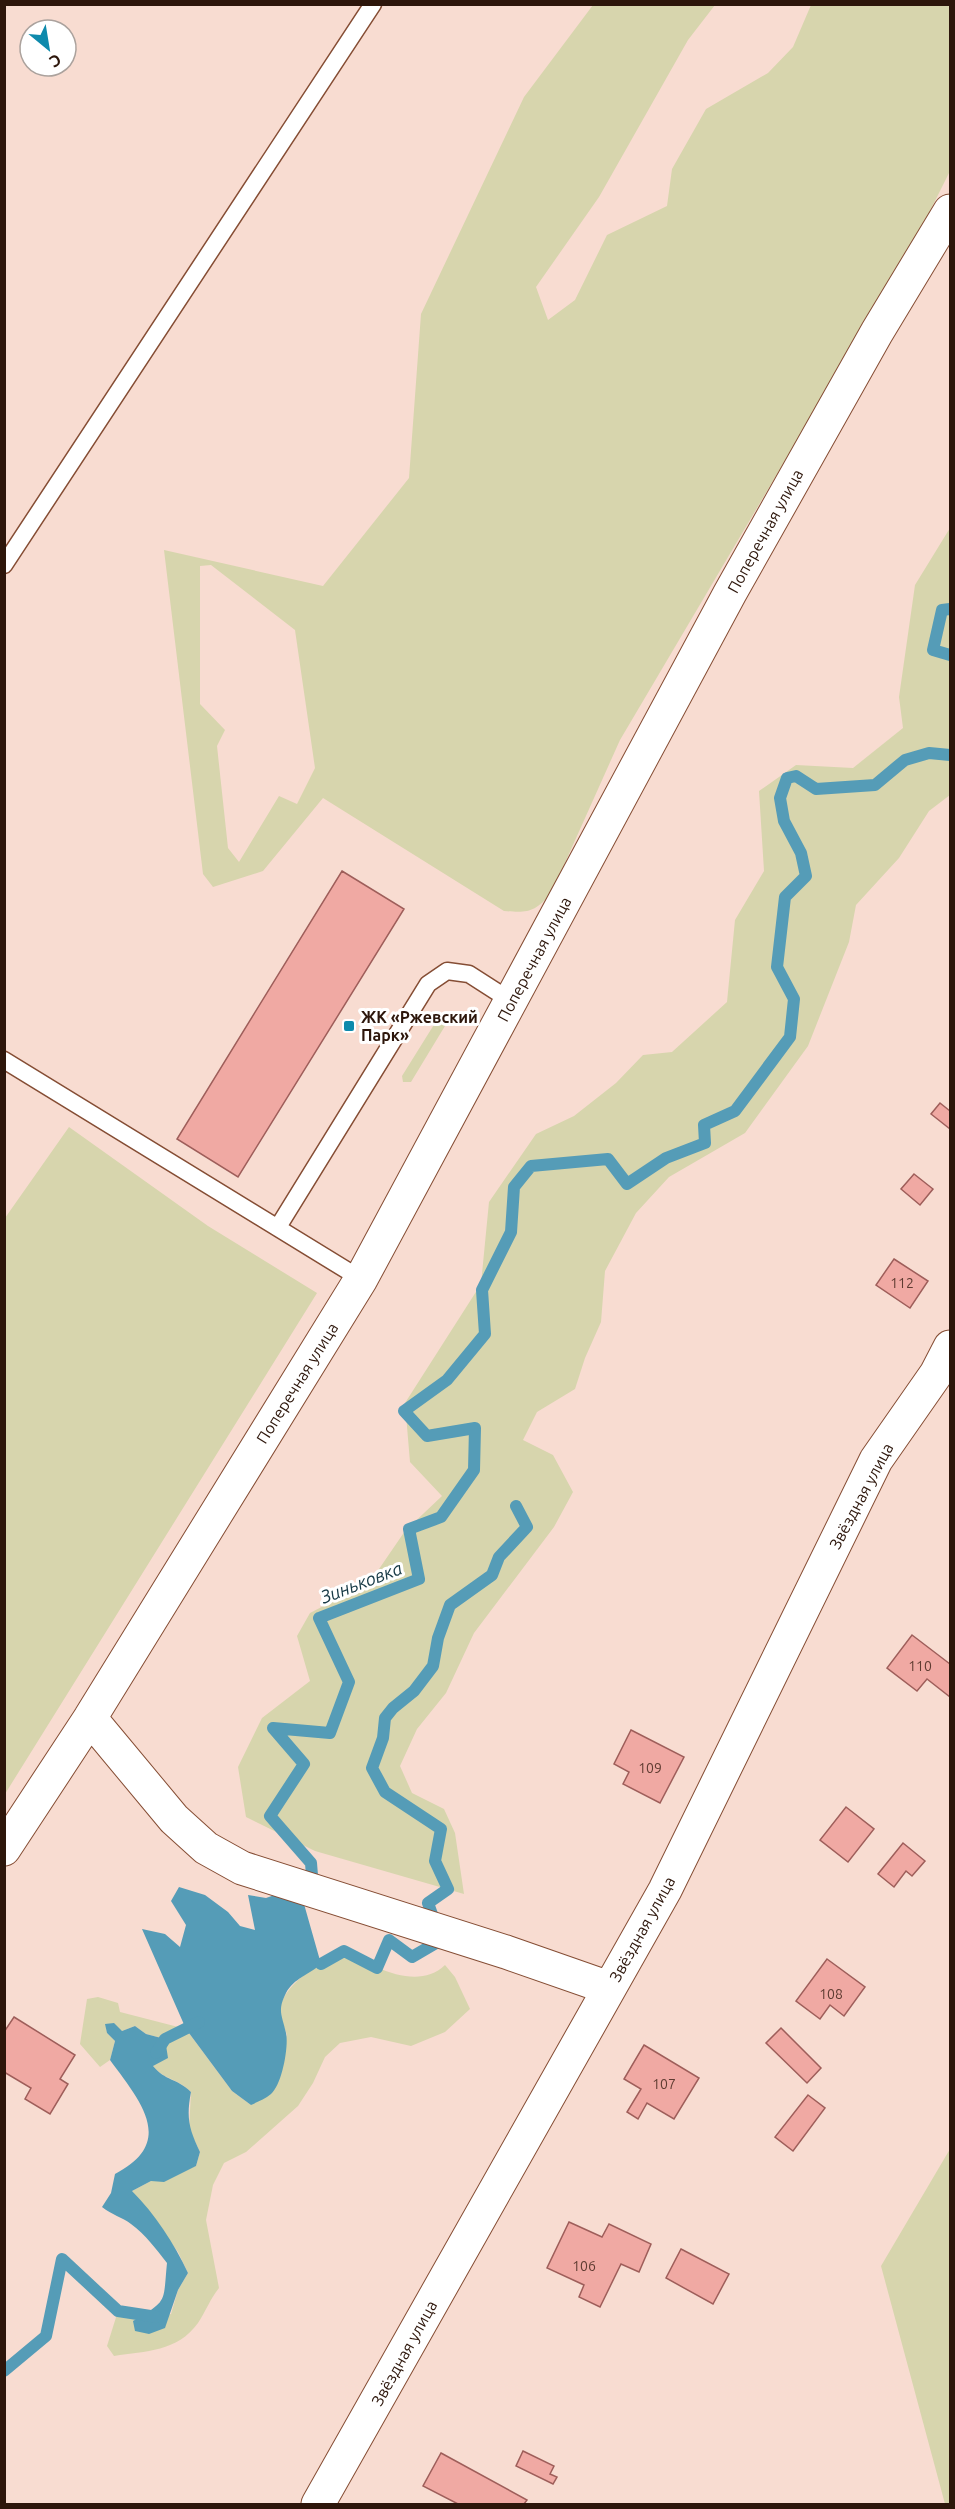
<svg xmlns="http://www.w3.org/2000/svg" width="955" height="2509" viewBox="0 0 955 2509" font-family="Ubuntu,sans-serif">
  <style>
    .green { fill: #d7d5ad; fill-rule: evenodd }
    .water { fill: #559cb7 }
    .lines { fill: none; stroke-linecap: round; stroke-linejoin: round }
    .stream { stroke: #559cb7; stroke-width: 12 }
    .building { fill: #f0a9a3; stroke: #9e5e5a; stroke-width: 1.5 }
    .service-casing { stroke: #854d34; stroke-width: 19 }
    .minor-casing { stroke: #854d34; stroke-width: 35 }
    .service { stroke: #fff; stroke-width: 16 }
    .minor { stroke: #fff; stroke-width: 33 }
    .poi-dot { fill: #0e8aac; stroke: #fff; stroke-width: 2 }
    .labels { text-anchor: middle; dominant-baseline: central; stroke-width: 6; stroke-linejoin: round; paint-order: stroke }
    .number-label { font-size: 14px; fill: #5e3b31 }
    .street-label { font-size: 16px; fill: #2d160b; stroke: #fff }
    .poi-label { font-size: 16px; font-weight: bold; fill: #2d160b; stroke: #fff; text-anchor: start }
    .water-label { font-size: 18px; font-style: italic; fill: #163844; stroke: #fff }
  </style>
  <rect width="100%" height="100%" fill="#f8dcd1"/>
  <path class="green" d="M593,5H715L688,40L599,197L536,287L548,320L575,300L607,235L667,206L672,169L706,109L768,73L793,47L811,5H950V171L917,237L620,740L551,894C534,912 529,913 504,911L323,798L263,871L213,887L203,874L164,550L323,586L409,478L421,314L524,97ZM211,565L295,630L315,768L297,804L279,796L239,862L228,848L217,746L225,730L200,704V566Z
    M950,528V795L929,811L899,858L856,905L849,942L808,1046L745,1133L669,1177L636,1213L605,1271L601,1322L585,1358L575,1389L537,1412L523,1440L553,1455L573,1492L554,1527L474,1633L446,1693L417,1729L400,1766L412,1793L444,1809L455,1833L464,1894L315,1851L246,1817L238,1767L262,1718L310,1681L297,1636L310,1613L362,1586L379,1569L405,1531L442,1496L410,1462L405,1403L481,1284L489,1202L536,1134L574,1116L616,1083L643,1055L672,1052L727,1002L735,920L764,871L759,791L796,765L853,768L903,728L899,697L915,585Z
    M445,1014L448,1021L411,1082H403L402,1076L440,1015Z
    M69,1127L208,1226L317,1293L5,1794V1218Z
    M344,1951C372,1966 417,1992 445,1965L455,1977L470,2009L445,2032L411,2046L371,2037L340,2043L325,2057L313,2083L298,2106L246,2152L224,2163L213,2185L206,2220L219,2288C210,2299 206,2311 198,2323C177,2352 146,2351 114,2356L107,2346L118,2311L142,2315L133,2321L171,2314L178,2290L188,2273L178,2252L132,2191L151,2181L196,2166L200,2152L189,2129L191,2092C177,2078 164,2080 153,2066L165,2039L146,2034L135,2026L122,2031L106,2024L107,2033L115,2041L110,2060L100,2067L80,2044L87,1999L98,1997L118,2003L120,2012L186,2029L232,2091L251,2105L287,2035C285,2028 279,2016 280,2008C286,1981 321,1963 344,1951Z
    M950,2149V2504H945L881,2266Z"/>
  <path class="water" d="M179,1887L205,1895L228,1912L240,1926L255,1930L248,1895L266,1898L283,1892L304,1904L321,1964C309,1975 294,1978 286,1993C277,2011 282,2015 286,2033C289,2046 282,2085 271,2094C265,2099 257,2102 251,2105L232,2091L186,2029L142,1929L165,1934L180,1947L186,1925L171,1901Z
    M114,2023L122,2031L135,2026L146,2034L165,2039L168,2058L153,2066C165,2081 177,2078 191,2092C186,2118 189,2129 200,2152L196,2166L164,2182L151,2181L132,2191C155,2214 174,2243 188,2273L178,2290L165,2328L149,2334L135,2331L133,2321C168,2300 163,2304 167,2263C156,2249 146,2235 131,2224C122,2217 112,2215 102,2207L111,2193L115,2174C177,2142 140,2101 110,2060L115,2041L107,2033L105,2024Z"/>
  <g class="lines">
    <path class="stream" d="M950,609L942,610L933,650L950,655
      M313,1888L311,1863L270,1816L304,1764L273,1728L330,1733L349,1682L319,1618L419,1579L409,1529L441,1517L474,1470L475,1428L427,1436L404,1411L447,1380L485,1334L482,1290L511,1232L514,1187L531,1166L608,1159L627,1184L666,1158L705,1143L704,1125L735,1111L790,1037L794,999L777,967L785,897L806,876L801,853L784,821L780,798L787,778L796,776L816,789L875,785L905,760L929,753L950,755
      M321,1964L344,1951L377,1968L389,1940L412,1957L441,1940L428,1903L448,1889L435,1861L441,1829L385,1792L372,1768L383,1738L385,1718L393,1708L414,1691L433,1666L438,1638L450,1605L492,1575L499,1557L527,1527L516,1506
      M156,2053L165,2039L199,2022
      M4,2371L46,2336L62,2259L118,2311L157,2317"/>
  </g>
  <path class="building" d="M342,871L404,909L238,1177L177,1139Z
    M940,1103L950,1111V1129L931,1114Z
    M914,1174L933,1189L920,1205L901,1189Z
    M894,1259L928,1281L910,1308L876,1285Z
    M912,1635L950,1664V1697L927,1679L917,1691L887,1668Z
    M631,1730L684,1757L660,1803L623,1784L629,1772L614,1764Z
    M846,1807L874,1829L848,1862L820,1840Z
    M903,1843L925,1861L912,1876L906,1871L894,1887L878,1874Z
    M827,1959L865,1987L844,2016L830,2005L820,2019L796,2001Z
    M14,2017L75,2055L60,2079L68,2084L50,2114L25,2099L31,2088L4,2072V2032Z
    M781,2028L821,2068L807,2083L766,2043Z
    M644,2045L699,2078L674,2119L647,2103L638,2119L627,2112L641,2089L624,2079Z
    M808,2095L825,2108L793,2151L775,2137Z
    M569,2222L602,2237L609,2224L651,2244L639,2272L621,2264L600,2307L579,2297L584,2285L547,2268Z
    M681,2249L729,2274L713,2304L666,2278Z
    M523,2451L554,2466L550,2474L557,2477L553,2484L516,2466Z
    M441,2453L527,2500L524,2504H458L423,2486Z"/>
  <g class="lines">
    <g class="service-casing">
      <path id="service" d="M4,565L373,4
        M4,1060L361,1279
        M278,1227L428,984L447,971L469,974L511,1001"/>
    </g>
    <g class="minor-casing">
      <path id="minor" d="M90,1718L174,1819L206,1848L242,1868L506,1952L609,1988
        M4,1849L90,1718L361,1279L730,593L877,332L950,211
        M318,2504L665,1890L876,1460L936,1374L950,1347"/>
    </g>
    <use href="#service" class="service"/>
    <use href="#minor" class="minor"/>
  </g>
  <rect class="poi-dot" x="343" y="1020" width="12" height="12" rx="3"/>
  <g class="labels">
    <g class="number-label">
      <text x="902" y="1283">112</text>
      <text x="920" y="1666">110</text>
      <text x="650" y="1768">109</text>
      <text x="831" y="1994">108</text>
      <text x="664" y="2084">107</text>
      <text x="584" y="2266">106</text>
    </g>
    <g class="street-label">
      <text transform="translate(765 531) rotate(-61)">Поперечная улица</text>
      <text transform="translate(534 959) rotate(-62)">Поперечная улица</text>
      <text transform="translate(297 1383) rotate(-58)">Поперечная улица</text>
      <text transform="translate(861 1496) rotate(-62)">Звёздная улица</text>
      <text transform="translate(642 1929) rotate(-61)">Звёздная улица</text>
      <text transform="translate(404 2353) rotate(-61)">Звёздная улица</text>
    </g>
    <g class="poi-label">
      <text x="361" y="1017">ЖК «Ржевский<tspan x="361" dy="18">Парк»</tspan></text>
    </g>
    <g class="water-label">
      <text transform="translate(361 1582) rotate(-21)">Зиньковка</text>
    </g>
  </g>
  <rect width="955" height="2509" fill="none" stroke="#2d160b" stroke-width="12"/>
  <g transform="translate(48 48) rotate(150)"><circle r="28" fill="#ffffff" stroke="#aba29d" stroke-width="1.5"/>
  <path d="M0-4.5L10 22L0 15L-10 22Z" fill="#0e8aac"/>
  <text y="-9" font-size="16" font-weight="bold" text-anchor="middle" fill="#2d160b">С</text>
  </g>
</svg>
